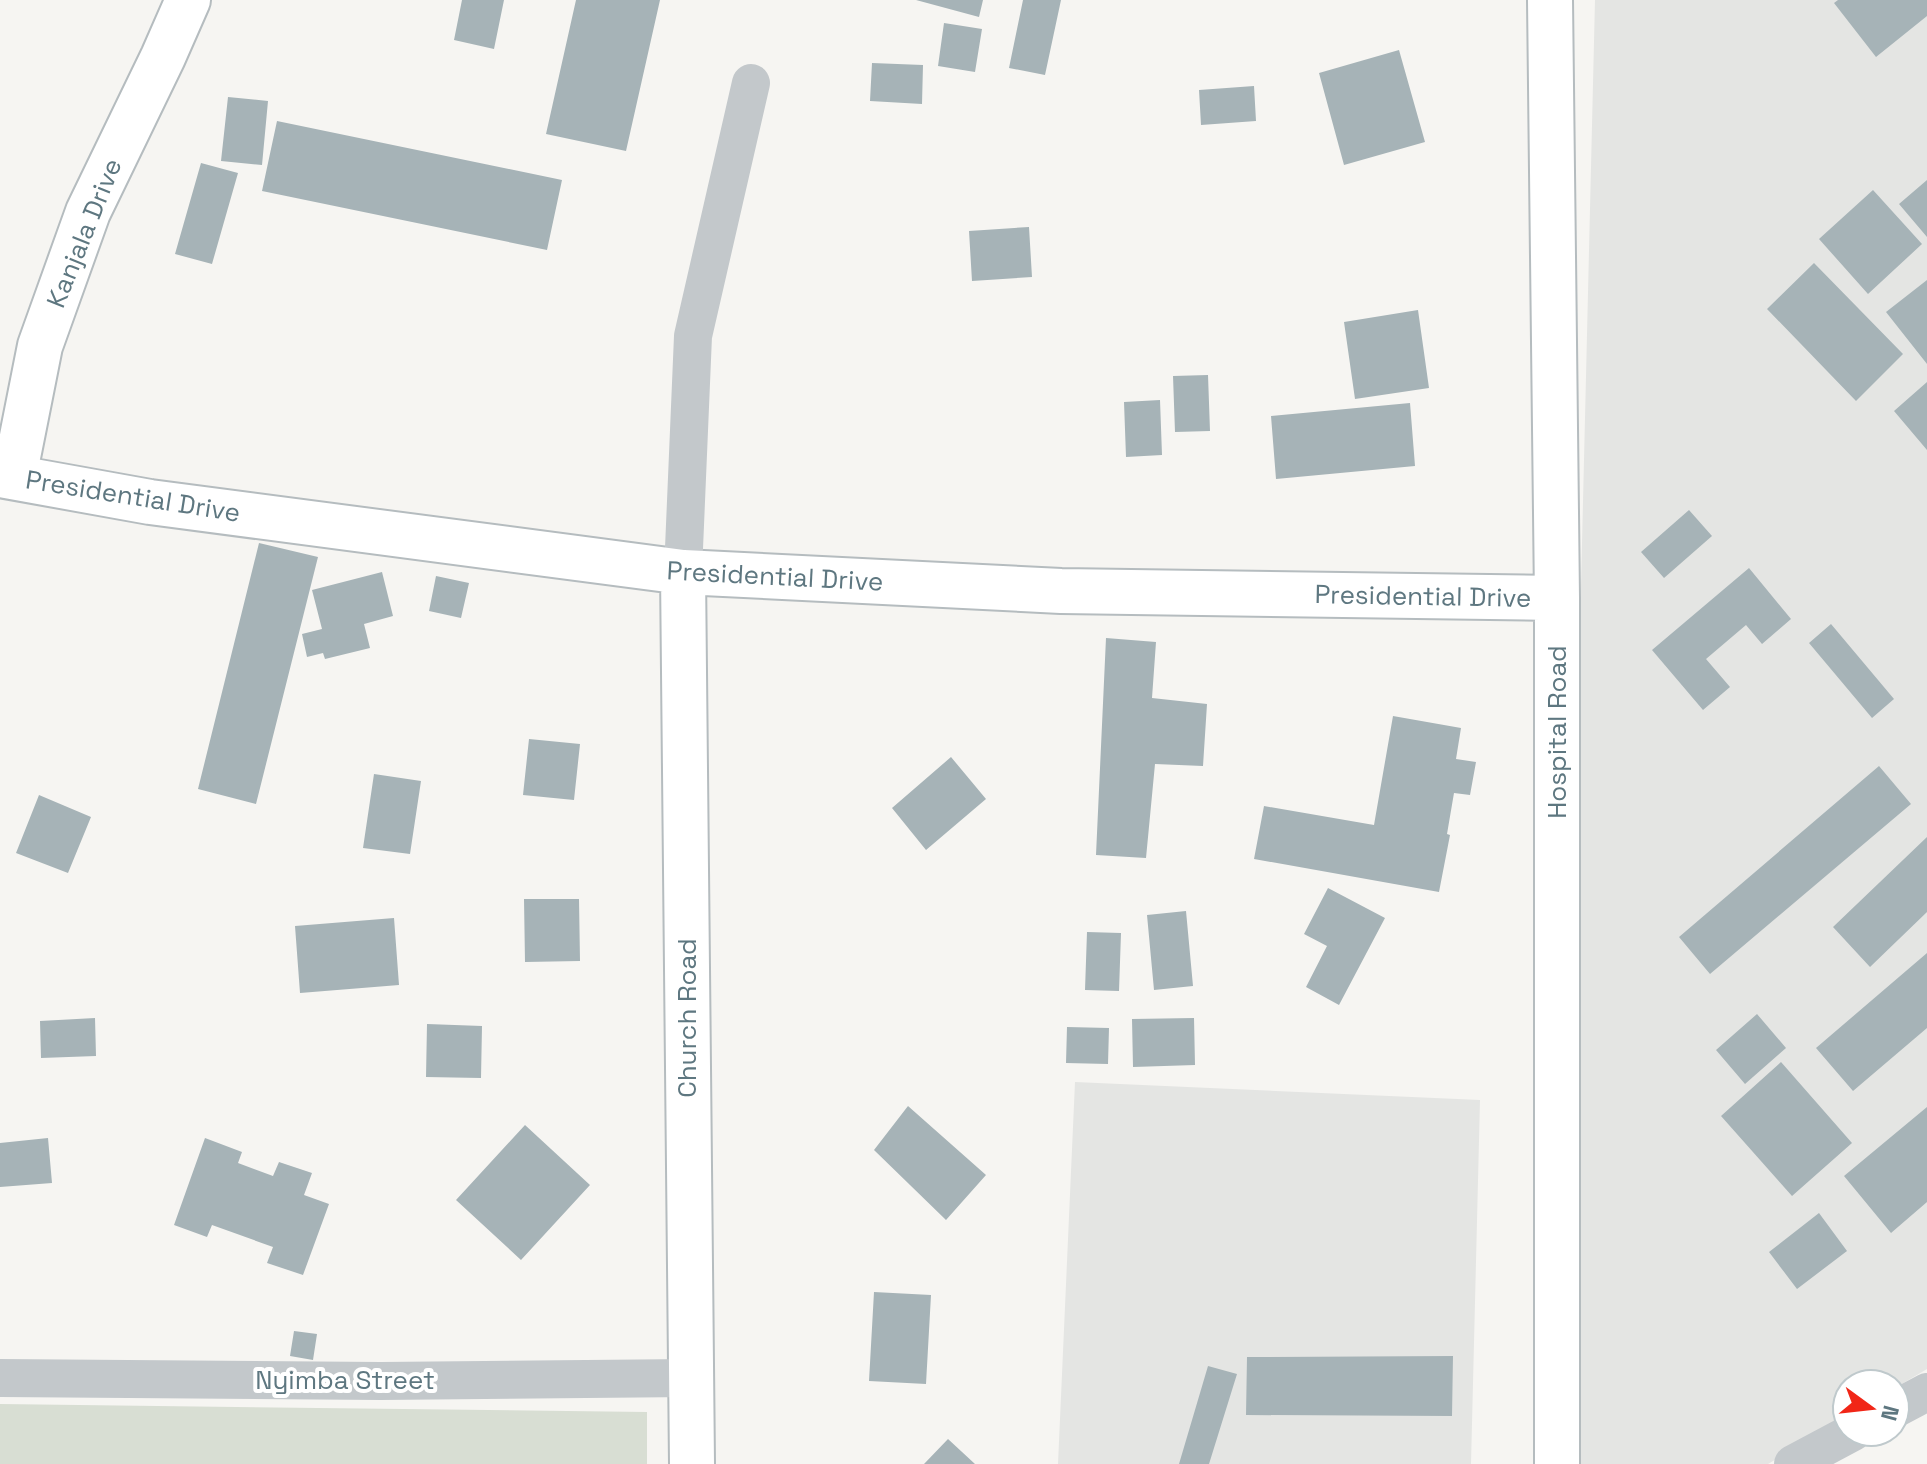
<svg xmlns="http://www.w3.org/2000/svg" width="1927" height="1464" viewBox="0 0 1927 1464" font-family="'Space Grotesk',sans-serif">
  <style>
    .built { fill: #e4e5e3 }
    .green { fill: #d8ded3 }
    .building { fill: #a6b3b7 }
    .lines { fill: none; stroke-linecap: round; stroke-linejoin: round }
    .secondary-casing { stroke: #b5bcbf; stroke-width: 48 }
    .street { stroke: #c3c8cb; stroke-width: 38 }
    .secondary { stroke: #fff; stroke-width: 44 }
    .labels { text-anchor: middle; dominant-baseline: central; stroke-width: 8; stroke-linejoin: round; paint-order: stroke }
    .street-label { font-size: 26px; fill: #5e7780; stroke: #fff }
  </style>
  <rect width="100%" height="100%" fill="#f6f5f2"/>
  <path class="built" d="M1595,0H1927V1369L1895,1388V1384H1847V1416L1768,1464H1560Z
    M1075,1082L1480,1100L1471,1464H1058Z"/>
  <path class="green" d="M0,1404L647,1412V1464H0Z"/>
  <path class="building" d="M462,0H504L494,49L454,40Z
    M576,0H660L626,151L546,134Z
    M916,0H983L979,17Z
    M1023,0H1061L1045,75L1009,68Z
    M1838,0H1927V16L1876,57L1834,3Z
    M944,23L982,29L975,72L938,66Z
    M1399,50L1425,142L1344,165L1319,73Z
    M872,63L923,65L922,104L870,101Z
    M1254,86L1256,121L1201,125L1199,90Z
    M228,97L268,101L262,165L221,161Z
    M277,121L562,180L547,250L262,191Z
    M201,163L238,173L212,264L175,254Z
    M1927,180V237L1899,204Z
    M1873,190L1922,244L1868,294L1819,239Z
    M1029,227L1032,277L972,281L969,231Z
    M1814,263L1903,354L1856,401L1767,309Z
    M1927,280V364L1886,312Z
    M1418,310L1429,388L1355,399L1344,322Z
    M1208,375L1210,431L1175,432L1173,376Z
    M1927,382V450L1894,411Z
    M1160,400L1162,455L1126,457L1124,402Z
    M1410,403L1415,466L1276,479L1271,416Z
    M1689,510L1712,536L1664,578L1641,552Z
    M259,543L318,557L256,804L198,789Z
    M1749,568L1791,619L1762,644L1746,625L1706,659L1730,687L1703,710L1652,650Z
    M382,572L393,616L364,624L370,648L325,659L323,653L307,657L302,634L322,629L312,590Z
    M436,576L469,583L461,618L429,611Z
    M1831,624L1894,699L1872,718L1809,643Z
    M1106,638L1156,642L1152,698L1207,704L1203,766L1155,764L1146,858L1096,855Z
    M1393,716L1461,728L1456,759L1476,762L1470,795L1454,793L1447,834L1450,835L1439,892L1254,859L1264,806L1374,825Z
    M529,739L580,744L574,800L523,795Z
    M951,757L986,799L926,850L892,808Z
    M1879,766L1911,804L1710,974L1679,937Z
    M374,774L421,781L410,854L363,848Z
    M39,795L91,817L68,873L16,853Z
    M1927,837V912L1870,967L1833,927Z
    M1328,888L1385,918L1339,1005L1306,987L1327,946L1304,934Z
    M524,899H579L580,961L525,962Z
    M1186,911L1193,986L1154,990L1147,915Z
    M394,918L399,985L300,993L295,926Z
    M1087,932L1121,933L1119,991L1085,990Z
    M1927,953V1028L1853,1091L1816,1048Z
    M1757,1014L1786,1048L1745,1084L1716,1050Z
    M95,1018L96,1056L41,1058L40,1021Z
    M1194,1018L1195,1065L1133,1067L1132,1019Z
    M427,1024L482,1026L481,1078L426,1077Z
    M1067,1027L1109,1028L1108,1064L1066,1063Z
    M1781,1062L1852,1143L1792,1196L1721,1116Z
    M908,1106L986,1175L946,1220L874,1150Z
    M1927,1107V1202L1891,1233L1844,1176Z
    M525,1125L590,1185L521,1260L456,1200Z
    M48,1138L52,1183L0,1187V1143Z
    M205,1138L242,1152L238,1163L273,1176L279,1162L312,1173L304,1195L329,1204L303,1275L267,1263L273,1247L212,1225L207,1237L174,1225Z
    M1819,1213L1847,1251L1797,1289L1769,1252Z
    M874,1292L931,1295L926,1384L869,1381Z
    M294,1331L317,1334L313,1360L290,1356Z
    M1453,1356L1452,1416L1246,1415L1247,1357Z
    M1208,1366L1237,1374L1209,1464H1179Z
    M948,1439L975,1464H924Z"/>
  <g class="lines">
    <g class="secondary-casing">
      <path id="secondary" d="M1550,0L1557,598V1464
        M0,475L150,502L683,572L1061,591L1557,598
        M14,477L40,346L88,212L163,57L188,0
        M683,572L692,1464"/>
    </g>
    <path class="street" d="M683,572L693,336L751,83
      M0,1378L381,1381L690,1378
      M1895,1409L1927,1392
      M1793,1464L1853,1432"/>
    <use href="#secondary" class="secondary"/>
  </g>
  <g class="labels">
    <g class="street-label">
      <text transform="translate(84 233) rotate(-68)">Kanjala Drive</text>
      <text transform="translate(133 496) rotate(9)">Presidential Drive</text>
      <text transform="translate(775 576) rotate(3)">Presidential Drive</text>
      <text transform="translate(1423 596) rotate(1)">Presidential Drive</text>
      <text transform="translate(1557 732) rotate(-90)">Hospital Road</text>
      <text transform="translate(687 1018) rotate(-90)">Church Road</text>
      <text x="345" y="1380">Nyimba Street</text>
    </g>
  </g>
  <g transform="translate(1871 1408) rotate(105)"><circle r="38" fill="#ffffff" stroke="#bfc9cc" stroke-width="2"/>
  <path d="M0-6L14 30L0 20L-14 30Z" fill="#f12617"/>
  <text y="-12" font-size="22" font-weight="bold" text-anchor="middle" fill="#5e7780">N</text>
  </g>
</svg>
